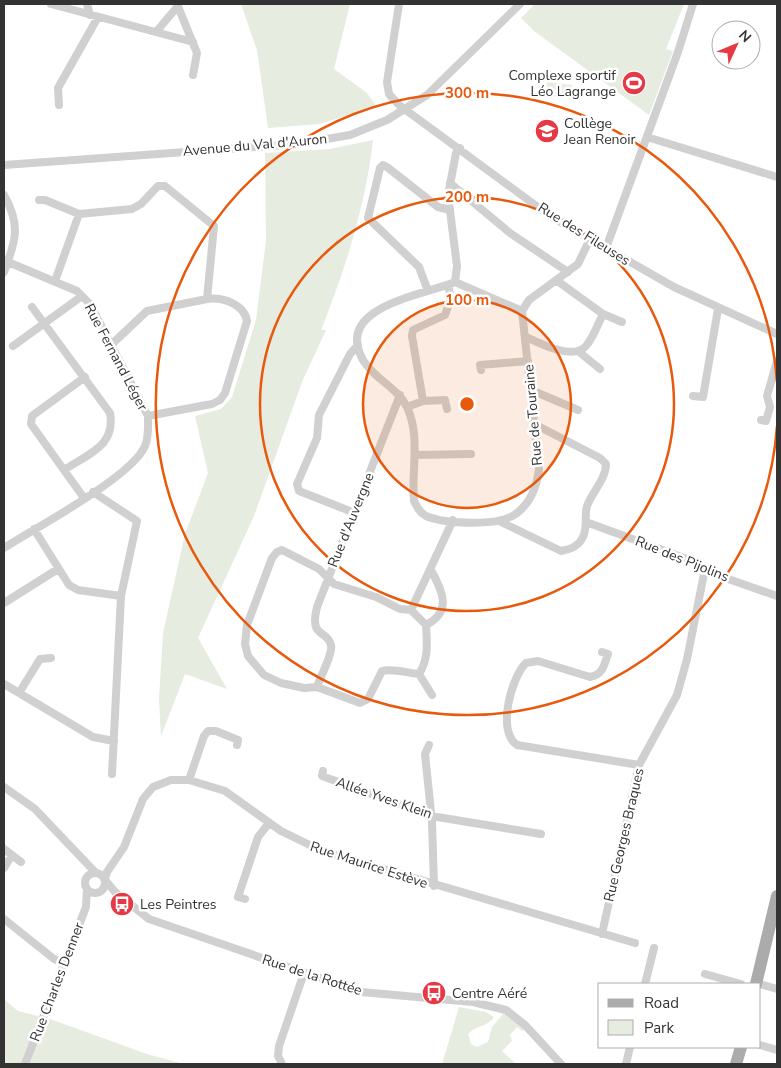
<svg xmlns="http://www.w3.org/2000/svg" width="781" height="1068" viewBox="0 0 781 1068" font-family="'Nunito Sans',sans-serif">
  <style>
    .green { fill: #e6ecdf }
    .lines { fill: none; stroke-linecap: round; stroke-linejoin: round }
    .street { stroke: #d0d0d0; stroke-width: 8 }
    .primary { stroke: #ababab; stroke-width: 12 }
    .ring { fill: none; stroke: #e8590c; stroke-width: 2.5 }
    .labels { text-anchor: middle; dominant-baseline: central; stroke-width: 5; stroke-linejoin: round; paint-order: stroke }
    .poi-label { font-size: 14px; fill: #333; stroke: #fff; text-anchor: start }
    .street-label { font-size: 14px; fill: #333; stroke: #fff }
    .centre { fill: #e8590c; stroke: #fff; stroke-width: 2.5 }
    .ring-label { font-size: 15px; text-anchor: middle; font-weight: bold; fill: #e8590c; stroke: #fff; stroke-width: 5; stroke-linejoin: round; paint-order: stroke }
  </style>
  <rect width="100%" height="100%" fill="#fff"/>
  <path class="green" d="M241,4H350L334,69L367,93L376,106L320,124L268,128L257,50Z
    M535,4H684L666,49L673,51L649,115L534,31L521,18Z
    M547,82L572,85L570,99L545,95Z
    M373,140C366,204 345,270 321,330H326L302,382L254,516L198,638L227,689L185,674L161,736L159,699L163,633L185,534L208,473L195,416L221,409L232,397L256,320L266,240L265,153L330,149Z
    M4,999L18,1011L50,1019L147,1054L184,1064H4Z
    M459,1007L486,1012L494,1017C488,1027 476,1025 468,1034L471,1044L477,1047L488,1042L492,1027L504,1013L525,1029L522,1031L517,1027L510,1035L512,1041L502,1051L516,1064H442Z"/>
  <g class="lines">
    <path class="street" d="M51,4L193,42
      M87,4L90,15
      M177,4L197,53L193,75
      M399,4L387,82L389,94L399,105L550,216L674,287L777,334
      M156,32L178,6
      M59,105L58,88L98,17
      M647,137L777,177
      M460,148L456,153L448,195L457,266L455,282C425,295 333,306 363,360C374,379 397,387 407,407C421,437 411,470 414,501C417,507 420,513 426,516C445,524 501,527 517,513C531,502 537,487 539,469L522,311L529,300L578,264L590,239
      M4,165L298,144L350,135L387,120L427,95L520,4
      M450,183L510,233L568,272
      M4,195C21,225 16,241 4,272
      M39,200H45L79,214
      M606,248L678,52L693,4
      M55,281L79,214L132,209L141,204L158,186H165L214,226L207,299C223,297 244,304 247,321L225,393L220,400L212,404L148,416
      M455,282L522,311
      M428,291L419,267L368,218L380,168L383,165L387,167L438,207L450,210
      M32,307L110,413C116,446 88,454 64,470
      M603,314L622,322
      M526,337C539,343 573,361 586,346C593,338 598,324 603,314L556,280
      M112,344L147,311L207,299
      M13,346L82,296
      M578,351L600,369
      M481,370L480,365L528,361
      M531,390L578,410
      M693,396L703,397L718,309
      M423,401L445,400L447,409
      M407,407L423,401L412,336L413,330L445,315L451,298L448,285
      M761,420L766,421L770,407L767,396L777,361
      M415,455L471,454
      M93,492L137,521L121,596L112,774
      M84,498L31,424L32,416L85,377
      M355,513L299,491L297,484L317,438L319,415L350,354L358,345
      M501,522L561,551C571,549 579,546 583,537C588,527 584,516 587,506C592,492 606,479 606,464L600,458L534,424
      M586,522L695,562L711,573L777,596
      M34,529L69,585L78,590L121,596
      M4,548C35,528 132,477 145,446C149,437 148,425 148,416L90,304L77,291L8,262
      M4,603L58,569
      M411,610L453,520
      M426,625L411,610L400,609L376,597L334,584L319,569L282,550L277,552L272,558L247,625L245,644L248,656L264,675L281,683L304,688L317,687L360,703L368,699L382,671C393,668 407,673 419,674C429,659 427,642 426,625C453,611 442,590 431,570
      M602,652L608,654C604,665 603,675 590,677L538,661L526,663C512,676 496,731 517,745L639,765
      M419,674L432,695
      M4,684L93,737L114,741
      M317,687C320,677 333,654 331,645C327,629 309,639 317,607L400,395
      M19,693L40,659L51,658
      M429,745L425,754L432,822L434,886
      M323,771L322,776L431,816L541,834
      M189,780L204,736L208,731H216L238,740L237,745
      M4,787L35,809L95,872
      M4,849L21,862
      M4,868L12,855
      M85 883a10 10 0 1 1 20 0a10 10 0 1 1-20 0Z
      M105,879L107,872L124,847L143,799L153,787L171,780H189L225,791L281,831L322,851L635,943
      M106,881L115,892L149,919L361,992L473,1002L506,1010L525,1025L561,1064
      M245,899L238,897L258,837L269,823
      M4,919L54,959L64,963
      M602,934L639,765L677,695L687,659L705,569
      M705,974L741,984
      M756,983L777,989
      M645,984L654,948
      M760,1045L777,1050
      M25,1064L86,907L87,889
      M282,1064L278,1056L279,1046L304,973
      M626,1064L630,1047"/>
    <path class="primary" d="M756,984L777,896
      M736,1064L741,1047"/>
  </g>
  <circle cx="467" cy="404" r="104" fill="#e8590c" fill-opacity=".12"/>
  <g class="ring">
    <circle cx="467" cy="404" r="104"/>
    <circle cx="467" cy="404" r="207"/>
    <path d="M777 426A311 311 0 1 1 777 382"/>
  </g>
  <defs>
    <g id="stadium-disc" transform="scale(1.25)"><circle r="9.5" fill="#e63946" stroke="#fff"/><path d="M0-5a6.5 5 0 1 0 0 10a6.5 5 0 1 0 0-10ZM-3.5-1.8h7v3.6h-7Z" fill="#fff"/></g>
    <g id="school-disc" transform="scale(1.25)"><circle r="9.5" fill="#e63946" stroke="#fff"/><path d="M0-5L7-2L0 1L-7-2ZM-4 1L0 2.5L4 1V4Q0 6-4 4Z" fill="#fff"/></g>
    <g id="bus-disc" transform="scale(1.25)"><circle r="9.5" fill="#e63946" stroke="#fff"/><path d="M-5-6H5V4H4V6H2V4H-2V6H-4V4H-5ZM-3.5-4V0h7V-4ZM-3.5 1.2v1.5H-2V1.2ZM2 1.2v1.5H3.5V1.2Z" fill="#fff"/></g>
  </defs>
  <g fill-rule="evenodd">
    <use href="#stadium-disc" x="634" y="83"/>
    <use href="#school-disc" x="547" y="131"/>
    <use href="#bus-disc" x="122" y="904"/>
    <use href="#bus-disc" x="434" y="993"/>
  </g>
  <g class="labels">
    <g class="poi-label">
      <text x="616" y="75" text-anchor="end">Complexe sportif<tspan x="616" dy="16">Léo Lagrange</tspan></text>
      <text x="564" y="123">Collège<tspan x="564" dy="16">Jean Renoir</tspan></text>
      <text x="140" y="904">Les Peintres</text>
      <text x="452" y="993">Centre Aéré</text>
    </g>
    <g class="street-label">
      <text transform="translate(255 145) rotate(-5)">Avenue du Val d'Auron</text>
      <text transform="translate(584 234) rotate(32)">Rue des Fileuses</text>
      <text transform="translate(116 357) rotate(62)">Rue Fernand Léger</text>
      <text transform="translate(533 415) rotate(-95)">Rue de Touraine</text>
      <text transform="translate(351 520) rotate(-68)">Rue d'Auvergne</text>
      <text transform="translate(682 559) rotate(22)">Rue des Pijolins</text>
      <text transform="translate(384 798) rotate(19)">Allée Yves Klein</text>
      <text transform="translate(624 835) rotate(-77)">Rue Georges Braques</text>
      <text transform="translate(369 865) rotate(18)">Rue Maurice Estève</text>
      <text transform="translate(312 975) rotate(18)">Rue de la Rottée</text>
      <text transform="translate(57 982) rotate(-69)">Rue Charles Denner</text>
    </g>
  </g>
  <circle cx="467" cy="404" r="8" class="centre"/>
  <g class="ring-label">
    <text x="467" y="98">300 m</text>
    <text x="467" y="202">200 m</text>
    <text x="467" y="305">100 m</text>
  </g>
  <rect width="781" height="1068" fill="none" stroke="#333333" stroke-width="10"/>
  <rect x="598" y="983" width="162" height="65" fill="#ffffff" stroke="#adadad"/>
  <rect x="608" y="999" width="25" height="8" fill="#ababab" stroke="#adadad"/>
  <text x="644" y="1008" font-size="15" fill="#333333">Road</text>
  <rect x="608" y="1020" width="25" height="15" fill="#e6ecdf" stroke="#adadad"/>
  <text x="644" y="1033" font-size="15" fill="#333333">Park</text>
  <g transform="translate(736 45) rotate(46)"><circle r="24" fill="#ffffff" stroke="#adadad"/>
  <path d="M0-4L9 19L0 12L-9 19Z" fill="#e63946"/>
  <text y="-8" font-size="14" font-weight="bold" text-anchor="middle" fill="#333333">N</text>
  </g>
</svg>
